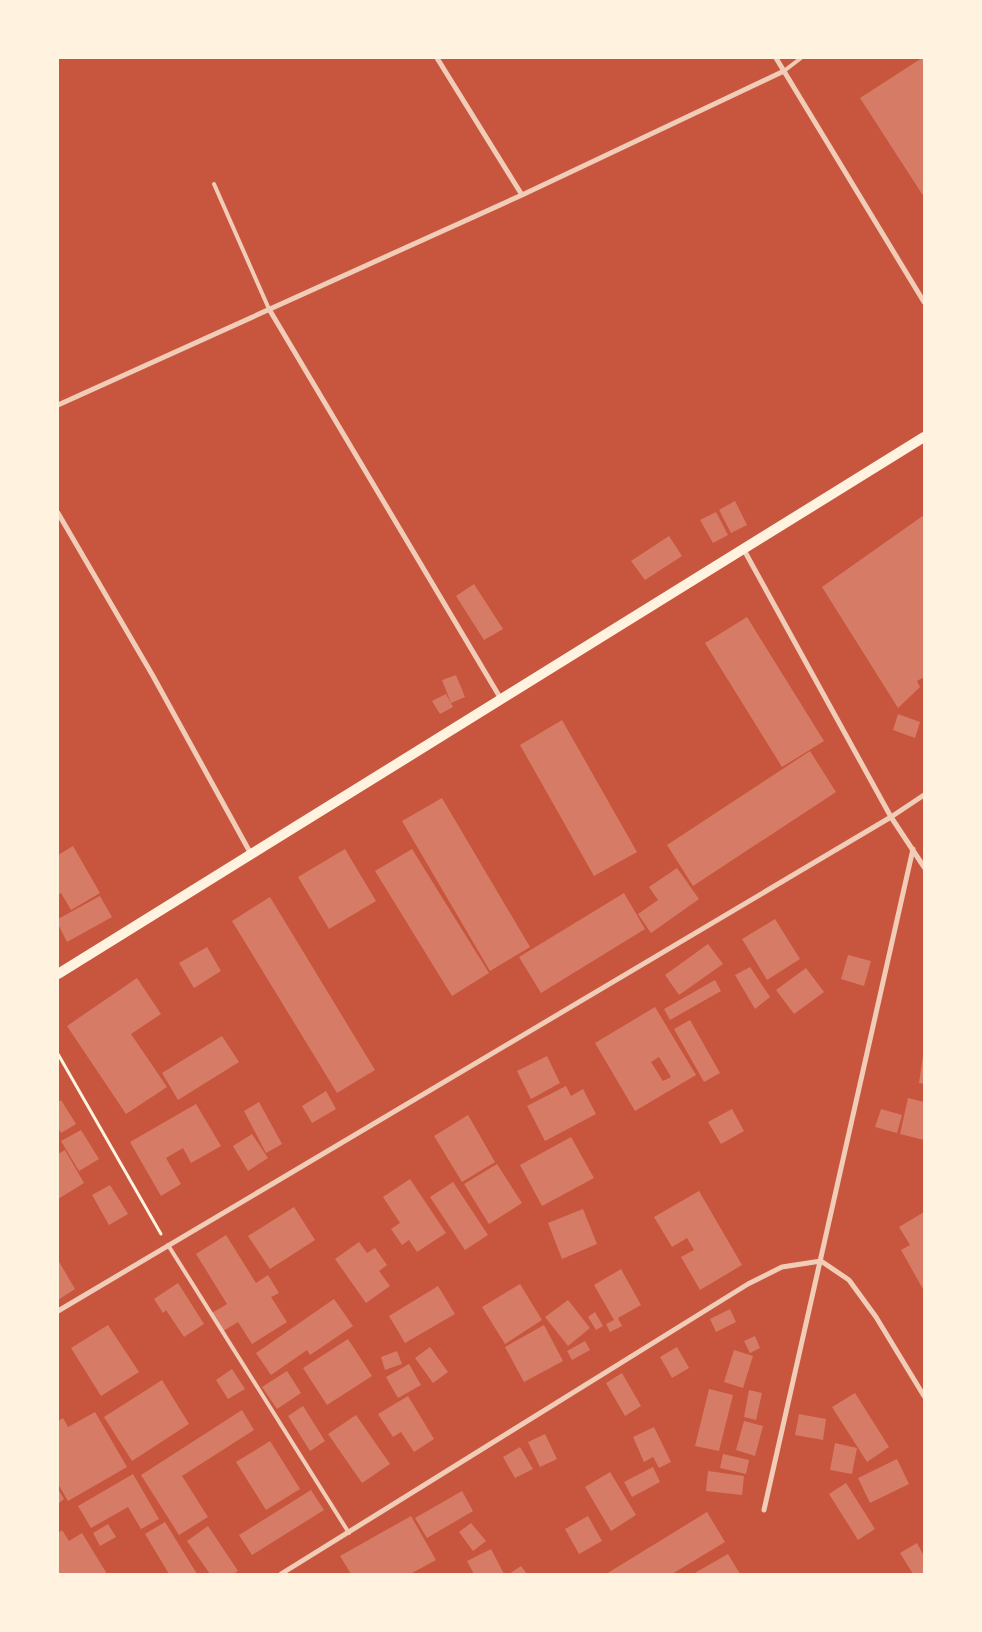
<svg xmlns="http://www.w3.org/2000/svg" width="982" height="1632" viewBox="0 0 982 1632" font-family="'Varela Round',sans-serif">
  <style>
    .building { fill: #d67c66; fill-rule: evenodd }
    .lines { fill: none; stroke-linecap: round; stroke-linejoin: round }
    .path { stroke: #fff3e0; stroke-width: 3 }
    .service { stroke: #f1ccb7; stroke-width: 4 }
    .minor { stroke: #f1ccb7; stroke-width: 5 }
    .secondary { stroke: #fff3e0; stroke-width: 10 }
  </style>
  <rect width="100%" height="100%" fill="#c8553d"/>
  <path class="building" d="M922,58H924V197L860,98Z
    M735,501L747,525L731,533L719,510Z
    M716,512L728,535L713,543L700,520Z
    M924,515V677L917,681L920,687L898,708L822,587Z
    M669,536L682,556L645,580L631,561Z
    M474,584L503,629L484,640L456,596Z
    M747,617L824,741L782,767L705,643Z
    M456,675L465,697L451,703L442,680Z
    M446,694L453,707L440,714L432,701Z
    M898,714L920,722L915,738L893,730Z
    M562,720L637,852L594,876L520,745Z
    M810,751L836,792L693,886L667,845Z
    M442,798L530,947L490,971L402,821Z
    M73,846L100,893L71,910L61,893L58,895V855Z
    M345,849L376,901L329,929L298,877Z
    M412,849L489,973L452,996L375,871Z
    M677,868L699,899L651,933L638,914L658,900L649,887Z
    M624,893L645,929L541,993L519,957Z
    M100,896L112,917L67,942L58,924V919Z
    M270,897L375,1070L337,1093L232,921Z
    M775,919L800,959L767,980L742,939Z
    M708,944L723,964L679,995L665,975Z
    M207,947L221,971L194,988L179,963Z
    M848,955L871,961L864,986L841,979Z
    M750,967L770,997L755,1009L735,975Z
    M806,968L824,992L794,1014L776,990Z
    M137,978L161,1014L131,1034L167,1087L126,1114L67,1026Z
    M715,980L721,991L670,1020L664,1009Z
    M655,1007L696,1075L635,1111L595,1043ZM659,1057L671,1077L663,1081L651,1062Z
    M690,1020L720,1073L704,1082L674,1029Z
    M222,1036L239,1062L178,1100L162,1073Z
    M547,1056L560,1083L531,1099L517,1071Z
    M923,1056H924V1084L919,1083Z
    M566,1086L571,1096L583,1089L596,1114L545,1141L527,1106Z
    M326,1091L336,1109L312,1123L302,1106Z
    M908,1098L924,1102V1140L900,1134Z
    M61,1100L76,1124L61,1133L58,1128V1102Z
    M259,1102L282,1144L266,1153L244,1111Z
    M196,1104L221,1146L191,1163L183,1148L166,1158L181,1184L161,1196L130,1142Z
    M732,1109L744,1131L721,1144L708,1122Z
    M881,1109L902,1115L897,1133L875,1127Z
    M468,1115L495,1162L462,1182L434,1136Z
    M81,1130L99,1159L79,1171L61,1141Z
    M252,1134L268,1158L248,1171L233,1146Z
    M571,1137L594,1178L542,1206L520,1165Z
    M65,1150L84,1183L58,1199V1154Z
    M497,1164L522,1203L489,1224L464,1184Z
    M410,1179L446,1233L417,1252L409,1240L402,1245L391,1229L400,1223L383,1197Z
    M453,1182L488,1235L465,1250L430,1197Z
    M110,1185L128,1214L109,1225L92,1195Z
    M699,1191L742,1265L700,1290L681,1257L694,1250L687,1238L672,1247L654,1217Z
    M294,1207L315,1240L270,1269L248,1236Z
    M583,1209L597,1244L562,1259L548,1223Z
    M924,1212V1291L901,1250L910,1245L899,1227Z
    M226,1235L256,1283L268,1275L279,1293L271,1297L287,1322L252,1344L238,1322L223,1331L212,1313L227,1304L196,1254Z
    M359,1242L367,1253L375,1248L387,1265L379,1271L390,1286L366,1303L335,1259Z
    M58,1260L75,1289L58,1300Z
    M621,1269L641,1305L618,1318L622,1326L610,1332L606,1324L614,1320L594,1285Z
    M178,1283L204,1324L184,1337L166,1310L163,1313L154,1299Z
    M520,1284L542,1320L505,1344L482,1307Z
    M438,1286L455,1314L405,1343L389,1316Z
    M334,1299L353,1326L310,1355L307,1350L271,1375L256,1353Z
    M568,1300L590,1328L568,1346L545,1317Z
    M730,1309L736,1322L716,1332L710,1319Z
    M595,1312L603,1326L596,1330L588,1317Z
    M108,1325L139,1372L101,1396L71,1348Z
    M544,1325L563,1361L524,1382L505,1347Z
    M755,1336L760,1348L750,1353L744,1341Z
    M348,1339L372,1376L327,1405L303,1368Z
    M585,1341L590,1350L572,1360L567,1351Z
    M430,1347L448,1372L433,1383L415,1358Z
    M677,1347L689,1368L672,1378L660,1357Z
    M734,1350L753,1356L743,1388L724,1382Z
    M397,1351L402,1364L385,1370L381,1357Z
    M409,1364L421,1385L398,1398L386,1377Z
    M232,1369L245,1389L228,1399L216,1380Z
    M287,1371L301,1393L277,1409L262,1387Z
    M622,1373L641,1406L625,1416L606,1383Z
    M162,1380L189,1424L132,1461L104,1417Z
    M709,1389L733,1395L719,1451L695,1446Z
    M749,1390L762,1393L756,1420L744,1417Z
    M855,1393L889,1447L867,1462L832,1407Z
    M408,1396L434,1439L414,1452L401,1432L393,1437L378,1414Z
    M303,1406L325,1441L310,1451L288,1416Z
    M242,1410L254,1430L182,1476L208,1517L179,1535L141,1475Z
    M95,1412L127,1467L68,1501L58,1484V1421L63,1418L68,1427Z
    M799,1414L826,1419L823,1440L795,1435Z
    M356,1415L390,1464L362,1483L328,1434Z
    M744,1421L763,1426L755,1456L736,1450Z
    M654,1427L671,1462L659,1468L653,1457L644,1462L633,1437Z
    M545,1434L557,1459L540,1467L528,1442Z
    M270,1441L300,1489L266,1510L236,1462Z
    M835,1443L857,1448L852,1474L830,1470Z
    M520,1447L533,1469L515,1478L503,1457Z
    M723,1454L749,1460L746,1474L720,1468Z
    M897,1459L909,1484L870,1503L858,1478Z
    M653,1467L660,1482L632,1497L624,1482Z
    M708,1471L744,1476L742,1495L706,1491Z
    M610,1472L636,1515L611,1531L585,1487Z
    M133,1474L159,1519L141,1529L128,1507L91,1528L78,1506Z
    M846,1483L875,1529L858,1540L829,1494Z
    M58,1489L64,1499L58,1504Z
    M311,1490L324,1510L252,1555L239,1535Z
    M462,1491L473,1511L427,1538L415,1518Z
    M707,1512L725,1542L672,1574H606Z
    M411,1516L436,1560L410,1574H351L340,1556Z
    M588,1516L602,1541L579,1554L565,1529Z
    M165,1522L197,1574H169L145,1534Z
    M471,1523L486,1541L473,1551L459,1532Z
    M108,1524L116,1537L100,1546L93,1533Z
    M208,1526L238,1571L233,1574H210L187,1541Z
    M62,1530L69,1541L82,1533L107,1574H58V1533Z
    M917,1543L924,1556L923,1574H913L900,1553Z
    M491,1549L504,1574H474L467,1561Z
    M728,1554L740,1574H693Z
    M521,1566L527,1574H509Z"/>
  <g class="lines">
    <path class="path" d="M58,1054L161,1234"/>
    <path class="service" d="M784,71L801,58
      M214,184L269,309
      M168,1245L349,1533"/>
    <path class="minor" d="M437,58L522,195
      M776,58L924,302
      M269,309L501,699
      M58,405L522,195L784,71
      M58,513L153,676L251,854
      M744,550L891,817L924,867
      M821,1261L849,1280L876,1317L924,1396
      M58,1311L891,817L924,795
      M764,1510L913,849
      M281,1574L748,1284L782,1267L821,1261"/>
    <path class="secondary" d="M58,974L924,437"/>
  </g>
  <rect width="982" height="1632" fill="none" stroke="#fff3e0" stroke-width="118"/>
</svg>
